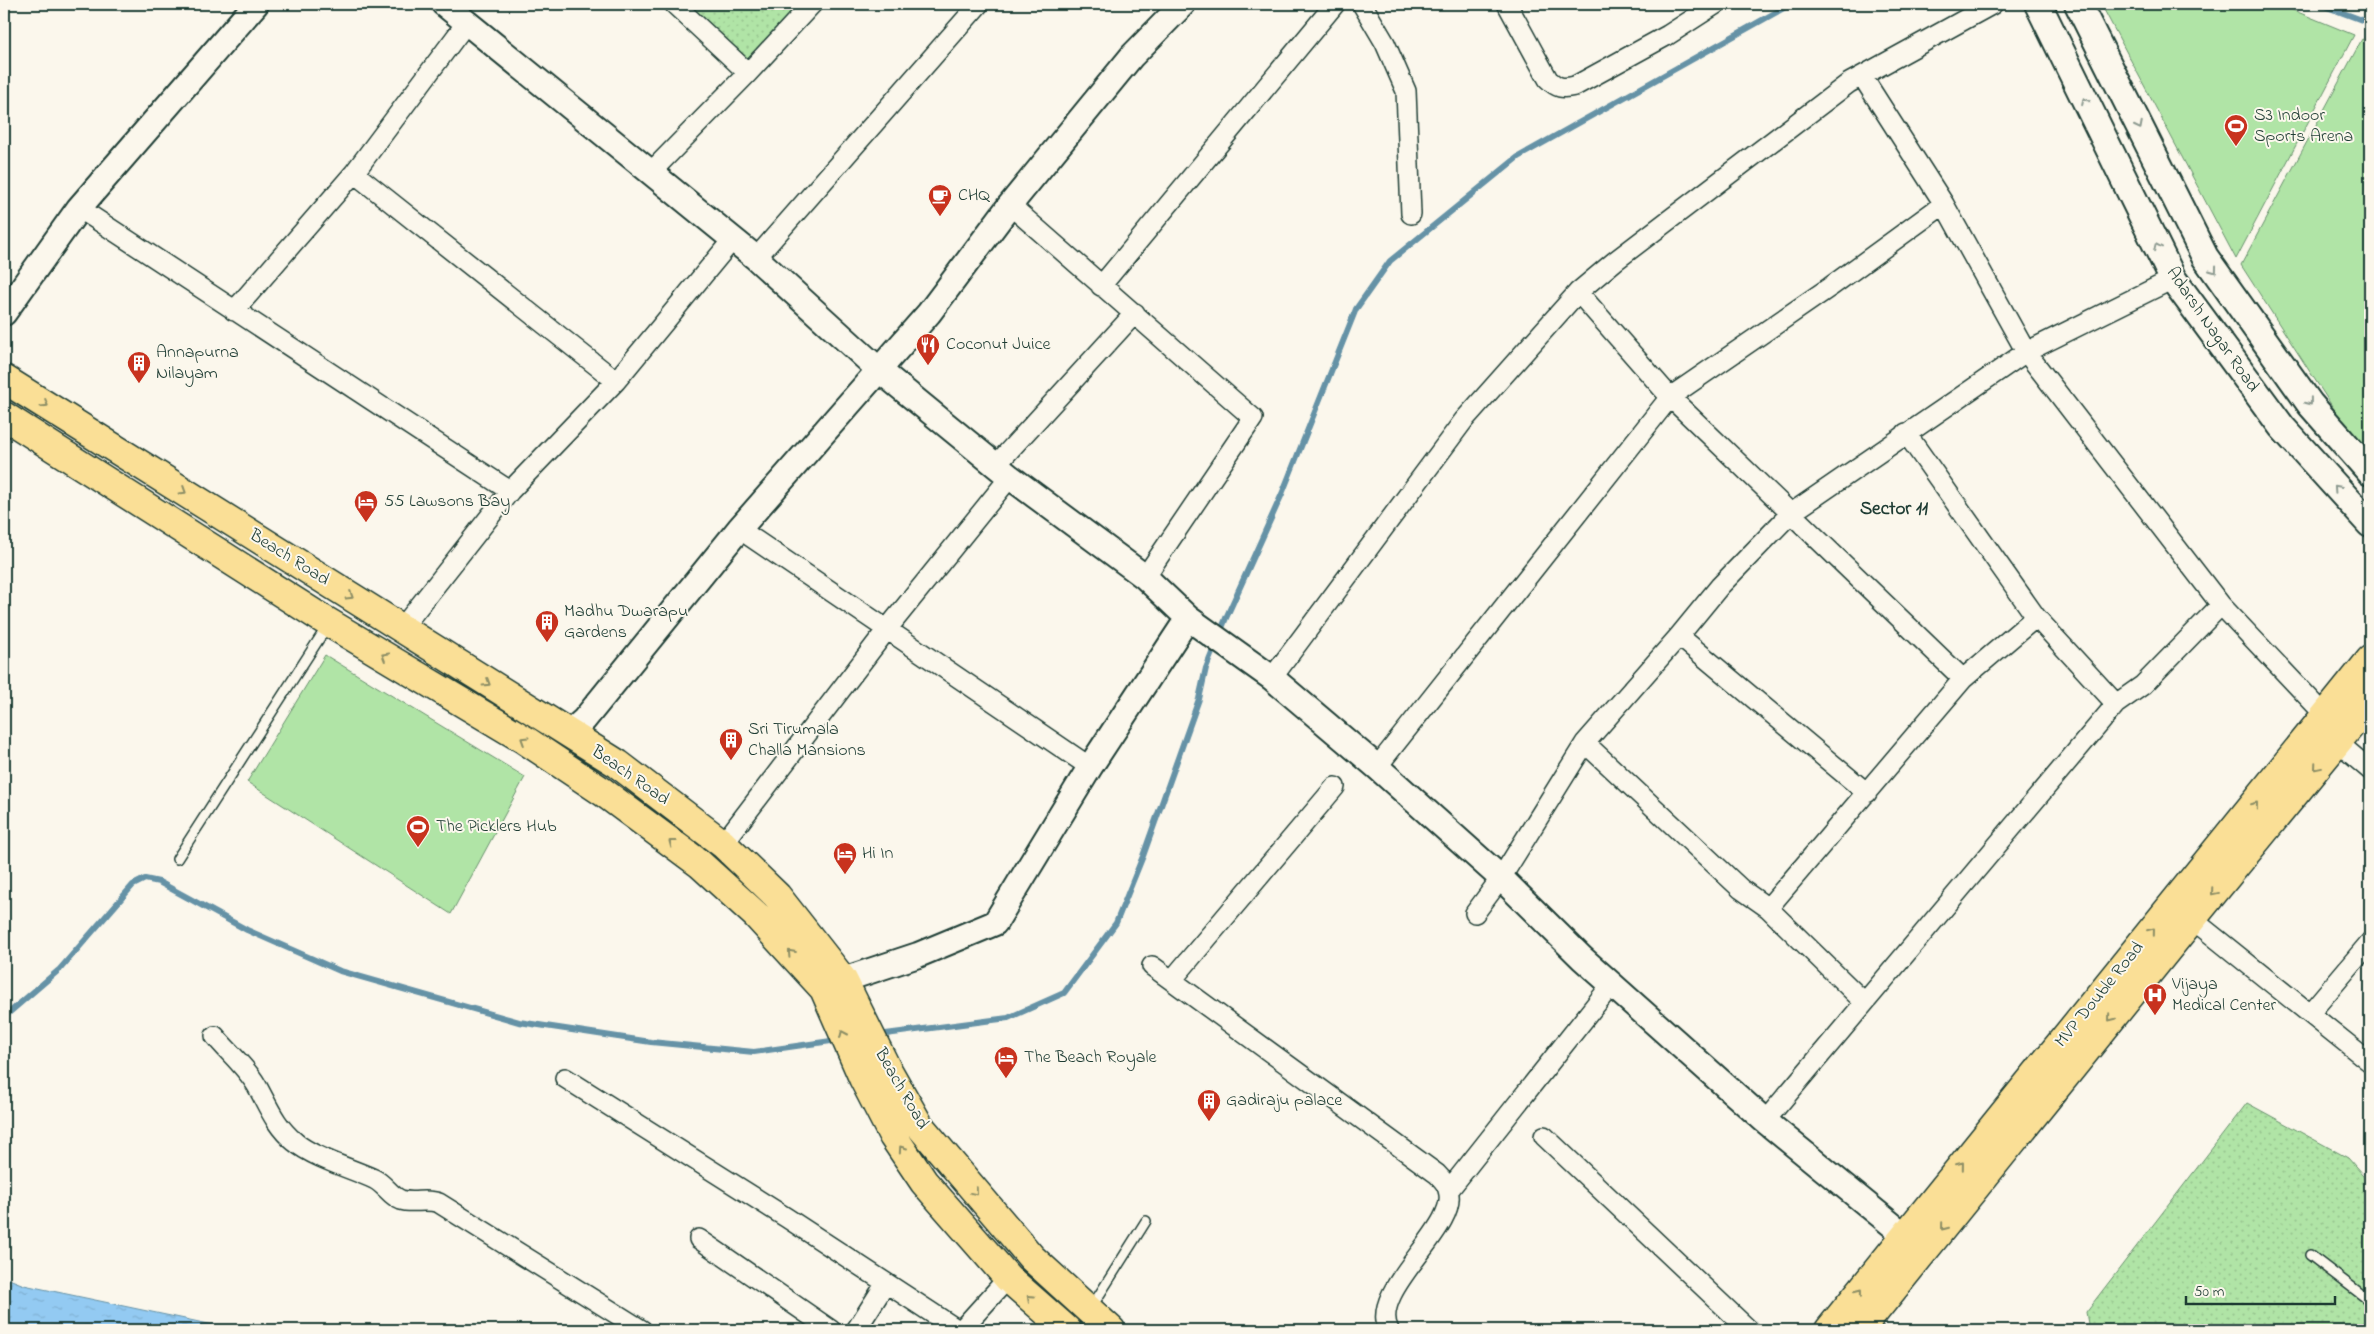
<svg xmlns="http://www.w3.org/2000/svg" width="2374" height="1334" viewBox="0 0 2374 1334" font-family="'Indie Flower',sans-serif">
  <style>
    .green { fill: #b0e4a6; stroke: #68906d }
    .park { fill: url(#park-dots); stroke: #68906d }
    .water { fill: url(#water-ripples); stroke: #6592a6 }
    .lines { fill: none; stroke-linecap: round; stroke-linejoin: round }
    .stream { stroke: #6592a6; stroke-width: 6 }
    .service-casing { stroke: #1f3d34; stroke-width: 12 }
    .minor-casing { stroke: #1f3d34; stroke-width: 22 }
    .tertiary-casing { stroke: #1f3d34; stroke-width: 28 }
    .secondary-casing { stroke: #1f3d34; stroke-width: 30 }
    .primary-casing { stroke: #1f3d34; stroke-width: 31 }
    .service { stroke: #fbf7ec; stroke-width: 9 }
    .minor { stroke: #fbf7ec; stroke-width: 19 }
    .tertiary { stroke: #fbf7ec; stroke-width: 24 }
    .secondary { stroke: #fbf7ec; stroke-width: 26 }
    .primary { stroke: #fadf96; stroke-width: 28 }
    .oneway { stroke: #8d9a90 }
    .oneway2 { stroke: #8c8e65 }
    .labels { text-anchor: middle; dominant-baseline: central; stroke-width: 4; stroke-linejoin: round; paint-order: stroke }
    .poi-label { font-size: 18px; fill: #1f3d34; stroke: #fbf7ec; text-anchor: start }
    .street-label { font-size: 18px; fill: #1f3d34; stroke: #fbf7ec }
    .neighbourhood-label { font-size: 19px; font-weight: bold; fill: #1f3d34; stroke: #fbf7ec }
  </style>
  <defs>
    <pattern id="park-dots" width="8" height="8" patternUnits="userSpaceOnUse" patternTransform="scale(1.25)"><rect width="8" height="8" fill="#b0e4a6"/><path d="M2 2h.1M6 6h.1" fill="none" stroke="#97c490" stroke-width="1.8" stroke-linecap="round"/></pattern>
    <pattern id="water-ripples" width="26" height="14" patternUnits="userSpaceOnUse" patternTransform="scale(1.25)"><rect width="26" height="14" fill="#93caf2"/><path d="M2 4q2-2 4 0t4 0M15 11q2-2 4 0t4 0" fill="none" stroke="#7eaed0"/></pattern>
  </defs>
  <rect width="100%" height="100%" fill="#fbf7ec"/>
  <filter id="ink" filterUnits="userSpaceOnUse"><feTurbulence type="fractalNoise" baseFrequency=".02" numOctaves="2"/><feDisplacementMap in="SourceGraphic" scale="10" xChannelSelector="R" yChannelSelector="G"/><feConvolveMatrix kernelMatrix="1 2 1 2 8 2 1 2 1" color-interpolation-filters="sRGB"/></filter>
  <g filter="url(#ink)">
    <path class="green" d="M2101,4H2278L2354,35L2236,259Z
      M2362,39L2370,42V465L2241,265Z
      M325,655L525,777L451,914L247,782Z"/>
    <path class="park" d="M685,4H800L749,61Z
      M2247,1103L2348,1158L2370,1183V1330H2089L2086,1312Z"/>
    <path class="water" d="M4,1277L24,1285L237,1330H4Z"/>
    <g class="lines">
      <path class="stream" d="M2319,4L2370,23
        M4,1017L60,969L133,885L145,879L159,882L247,930L340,971L519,1022L651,1042L754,1052L838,1040
        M878,1035L1008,1018L1064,993L1116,923L1143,856L1199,699L1206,668L1226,618L1282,494L1356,309L1390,261L1518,157L1791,4"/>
      <g class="service-casing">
        <path id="service" d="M177,859L328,625
          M2310,1255L2370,1301
          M1091,1308L1146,1221"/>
      </g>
      <g class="minor-casing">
        <path id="minor" d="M674,4L748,73L812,4
          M1362,4L1385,43L1406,91L1411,214
          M1507,4L1548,79C1557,88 1562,89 1575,86L1668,35L1716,4
          M1862,76L1944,204L2026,352L2221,605L2326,716
          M651,172L748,73
          M354,173L616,381
          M1010,205L1253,418L1145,577
          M79,208L510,491
          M756,258L979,4
          M1101,286L1335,4
          M1578,292L1670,397L1963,679
          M234,311L354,173L467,22
          M997,464L1135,313
          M739,529L1090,767
          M402,628L510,491L616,381L733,239
          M1679,636L1867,793
          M1272,678L1464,420L1578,292L1615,261L1849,83L1993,4
          M2116,704L2143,685L2221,605
          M2337,742L2370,770
          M1585,743L1741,889L1768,908L1864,1002
          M1377,767L1670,397L1830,287L1944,204
          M723,844L888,628L1010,477
          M1768,908L1963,679L2036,617
          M2182,911L2370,1062
          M1475,913L1501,878L1585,743L1679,636L1720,586L1790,514L2026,352L2173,279
          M1152,966L1437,1174C1441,1178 1447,1184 1448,1190C1461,1227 1367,1290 1389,1330
          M1172,980L1335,787
          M2310,1013L2370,942
          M215,1036C228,1052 247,1068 257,1086C268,1106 276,1127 295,1142C312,1157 352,1169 374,1179C385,1184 390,1196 401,1200C413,1204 426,1198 439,1203L642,1330
          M565,1078L787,1218L958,1330
          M1765,1121L2116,704L2036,617L1906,433
          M1544,1136L1749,1330
          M1449,1190L1612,984
          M699,1239L831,1330
          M856,1330L886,1283
          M961,1330L1008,1278"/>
      </g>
      <g class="tertiary-casing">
        <path id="tertiary" d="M444,4L756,258L878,369L1010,477L1145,577L1188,618L1090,767L995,923L918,955L843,980
          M4,313L79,208L256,4
          M1188,618L1272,678L1377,767L1501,878L1582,958L1765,1121L1919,1247
          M568,734L584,720L739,529L929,313L1010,205L1132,56L1183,4"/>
      </g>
      <g class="secondary-casing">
        <path id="secondary" d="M2038,4L2173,279L2282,427L2370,524
          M2078,4L2205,257L2310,404L2370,472"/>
      </g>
      <g class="primary-casing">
        <path id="primary" d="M4,379L618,764L723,844L777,896L843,980L886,1067L919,1125L1032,1258L1111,1330
          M4,416L321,618L525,740L603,792L700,864L756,915L824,989L863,1078L893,1136L924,1182L1008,1278L1067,1330
          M1829,1330L2370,660
          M1860,1330L2192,919L2370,702"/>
      </g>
      <use href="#service" class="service"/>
      <use href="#minor" class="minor"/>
      <use href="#tertiary" class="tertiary"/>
      <use href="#secondary" class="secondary"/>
      <use href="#primary" class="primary"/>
    </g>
    <defs><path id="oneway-chevron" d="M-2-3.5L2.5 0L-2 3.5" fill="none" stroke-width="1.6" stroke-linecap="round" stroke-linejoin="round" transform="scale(1.25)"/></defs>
    <g class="oneway">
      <use href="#oneway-chevron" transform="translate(2085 101) rotate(-116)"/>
      <use href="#oneway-chevron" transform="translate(2139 126) rotate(63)"/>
      <use href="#oneway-chevron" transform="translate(2157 247) rotate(-116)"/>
      <use href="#oneway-chevron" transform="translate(2214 270) rotate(54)"/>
      <use href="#oneway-chevron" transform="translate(2309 402) rotate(52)"/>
      <use href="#oneway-chevron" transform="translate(2337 488) rotate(-132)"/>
    </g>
    <g class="oneway2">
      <use href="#oneway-chevron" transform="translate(45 404) rotate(32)"/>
      <use href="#oneway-chevron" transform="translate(183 491) rotate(32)"/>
      <use href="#oneway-chevron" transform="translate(350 596) rotate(32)"/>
      <use href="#oneway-chevron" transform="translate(385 656) rotate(-149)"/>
      <use href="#oneway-chevron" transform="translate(487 683) rotate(32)"/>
      <use href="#oneway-chevron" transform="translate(524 740) rotate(-148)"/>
      <use href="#oneway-chevron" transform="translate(2317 767) rotate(130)"/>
      <use href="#oneway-chevron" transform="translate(2255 805) rotate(-51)"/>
      <use href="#oneway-chevron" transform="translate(672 843) rotate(-143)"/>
      <use href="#oneway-chevron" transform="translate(2214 892) rotate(130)"/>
      <use href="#oneway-chevron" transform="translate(2152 931) rotate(-51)"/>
      <use href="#oneway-chevron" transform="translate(791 953) rotate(-132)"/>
      <use href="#oneway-chevron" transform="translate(2111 1018) rotate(129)"/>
      <use href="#oneway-chevron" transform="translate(843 1034) rotate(-114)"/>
      <use href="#oneway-chevron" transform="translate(902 1149) rotate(-125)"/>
      <use href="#oneway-chevron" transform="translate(1961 1165) rotate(-51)"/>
      <use href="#oneway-chevron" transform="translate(975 1192) rotate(50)"/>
      <use href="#oneway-chevron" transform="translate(1944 1227) rotate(129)"/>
      <use href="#oneway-chevron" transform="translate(1859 1292) rotate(-52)"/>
      <use href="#oneway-chevron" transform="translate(1030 1298) rotate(-138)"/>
    </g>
  </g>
  <defs>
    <g id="stadium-pin" transform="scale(1.25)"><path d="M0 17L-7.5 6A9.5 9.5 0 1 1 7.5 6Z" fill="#c8321e" stroke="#fbf7ec"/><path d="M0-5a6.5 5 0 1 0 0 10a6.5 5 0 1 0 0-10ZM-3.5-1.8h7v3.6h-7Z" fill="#fff"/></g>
    <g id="cafe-pin" transform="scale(1.25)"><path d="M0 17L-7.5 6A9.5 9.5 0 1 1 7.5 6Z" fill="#c8321e" stroke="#fbf7ec"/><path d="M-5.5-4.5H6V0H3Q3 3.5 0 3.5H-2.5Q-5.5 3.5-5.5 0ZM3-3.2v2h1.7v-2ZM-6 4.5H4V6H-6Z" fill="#fff"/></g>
    <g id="restaurant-pin" transform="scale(1.25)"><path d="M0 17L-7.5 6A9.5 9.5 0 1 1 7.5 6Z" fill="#c8321e" stroke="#fbf7ec"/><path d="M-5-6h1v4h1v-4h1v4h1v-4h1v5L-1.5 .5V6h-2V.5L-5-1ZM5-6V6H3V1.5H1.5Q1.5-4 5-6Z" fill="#fff"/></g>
    <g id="building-pin" transform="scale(1.25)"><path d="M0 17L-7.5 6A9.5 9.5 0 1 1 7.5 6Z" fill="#c8321e" stroke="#fbf7ec"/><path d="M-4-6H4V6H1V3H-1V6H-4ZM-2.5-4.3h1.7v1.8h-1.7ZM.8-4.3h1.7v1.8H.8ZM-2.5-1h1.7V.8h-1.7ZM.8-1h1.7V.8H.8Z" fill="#fff"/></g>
    <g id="hotel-pin" transform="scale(1.25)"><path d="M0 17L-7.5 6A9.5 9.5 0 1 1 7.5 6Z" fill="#c8321e" stroke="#fbf7ec"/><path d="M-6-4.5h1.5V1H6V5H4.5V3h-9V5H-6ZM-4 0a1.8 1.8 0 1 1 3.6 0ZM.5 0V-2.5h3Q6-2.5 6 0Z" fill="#fff"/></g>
    <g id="hospital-pin" transform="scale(1.25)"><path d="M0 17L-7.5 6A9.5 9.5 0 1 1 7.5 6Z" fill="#c8321e" stroke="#fbf7ec"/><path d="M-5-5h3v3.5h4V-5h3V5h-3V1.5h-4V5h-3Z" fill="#fff"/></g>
  </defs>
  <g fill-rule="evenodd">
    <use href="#stadium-pin" x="2236" y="126"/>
    <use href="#cafe-pin" x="940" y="196"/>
    <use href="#restaurant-pin" x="928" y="345"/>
    <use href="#building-pin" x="139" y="363"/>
    <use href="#hotel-pin" x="366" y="502"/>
    <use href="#building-pin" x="547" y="622"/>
    <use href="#building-pin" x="731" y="740"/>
    <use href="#stadium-pin" x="418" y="827"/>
    <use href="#hotel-pin" x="845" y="854"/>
    <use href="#hospital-pin" x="2155" y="995"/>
    <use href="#hotel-pin" x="1006" y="1058"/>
    <use href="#building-pin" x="1209" y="1101"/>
  </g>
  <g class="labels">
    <g class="poi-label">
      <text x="2254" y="116">S3 Indoor<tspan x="2254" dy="21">Sports Arena</tspan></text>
      <text x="958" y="196">CHQ</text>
      <text x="946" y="345">Coconut Juice</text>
      <text x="156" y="353">Annapurna<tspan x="156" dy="21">Nilayam</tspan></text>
      <text x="384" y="502">55 Lawsons Bay</text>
      <text x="564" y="612">Madhu Dwarapu<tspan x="564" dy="21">Gardens</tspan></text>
      <text x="748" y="730">Sri Tirumala<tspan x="748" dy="21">Challa Mansions</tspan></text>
      <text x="436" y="827">The Picklers Hub</text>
      <text x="862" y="854">Hi In</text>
      <text x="2172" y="985">Vijaya<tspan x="2172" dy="21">Medical Center</tspan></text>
      <text x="1024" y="1058">The Beach Royale</text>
      <text x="1226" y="1101">Gadiraju palace</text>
    </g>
    <g class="street-label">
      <text transform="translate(2212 330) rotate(55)">Adarsh Nagar Road</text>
      <text transform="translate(289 558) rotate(32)">Beach Road</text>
      <text transform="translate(630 776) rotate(35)">Beach Road</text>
      <text transform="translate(2100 995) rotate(-51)">MVP Double Road</text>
      <text transform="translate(901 1089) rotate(60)">Beach Road</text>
    </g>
    <g class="neighbourhood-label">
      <text x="1894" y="509">Sector 11</text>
    </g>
  </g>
  <rect width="2374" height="1334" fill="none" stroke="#fbf7ec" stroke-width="20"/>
  <rect x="10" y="10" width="2354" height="1314" fill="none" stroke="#1f3d34" stroke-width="2" filter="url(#ink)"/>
  <path d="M2186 1296v8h149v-8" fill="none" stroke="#1f3d34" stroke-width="2.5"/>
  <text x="2194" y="1296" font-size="15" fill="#1f3d34" stroke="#fbf7ec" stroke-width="4" paint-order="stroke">50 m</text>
</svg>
